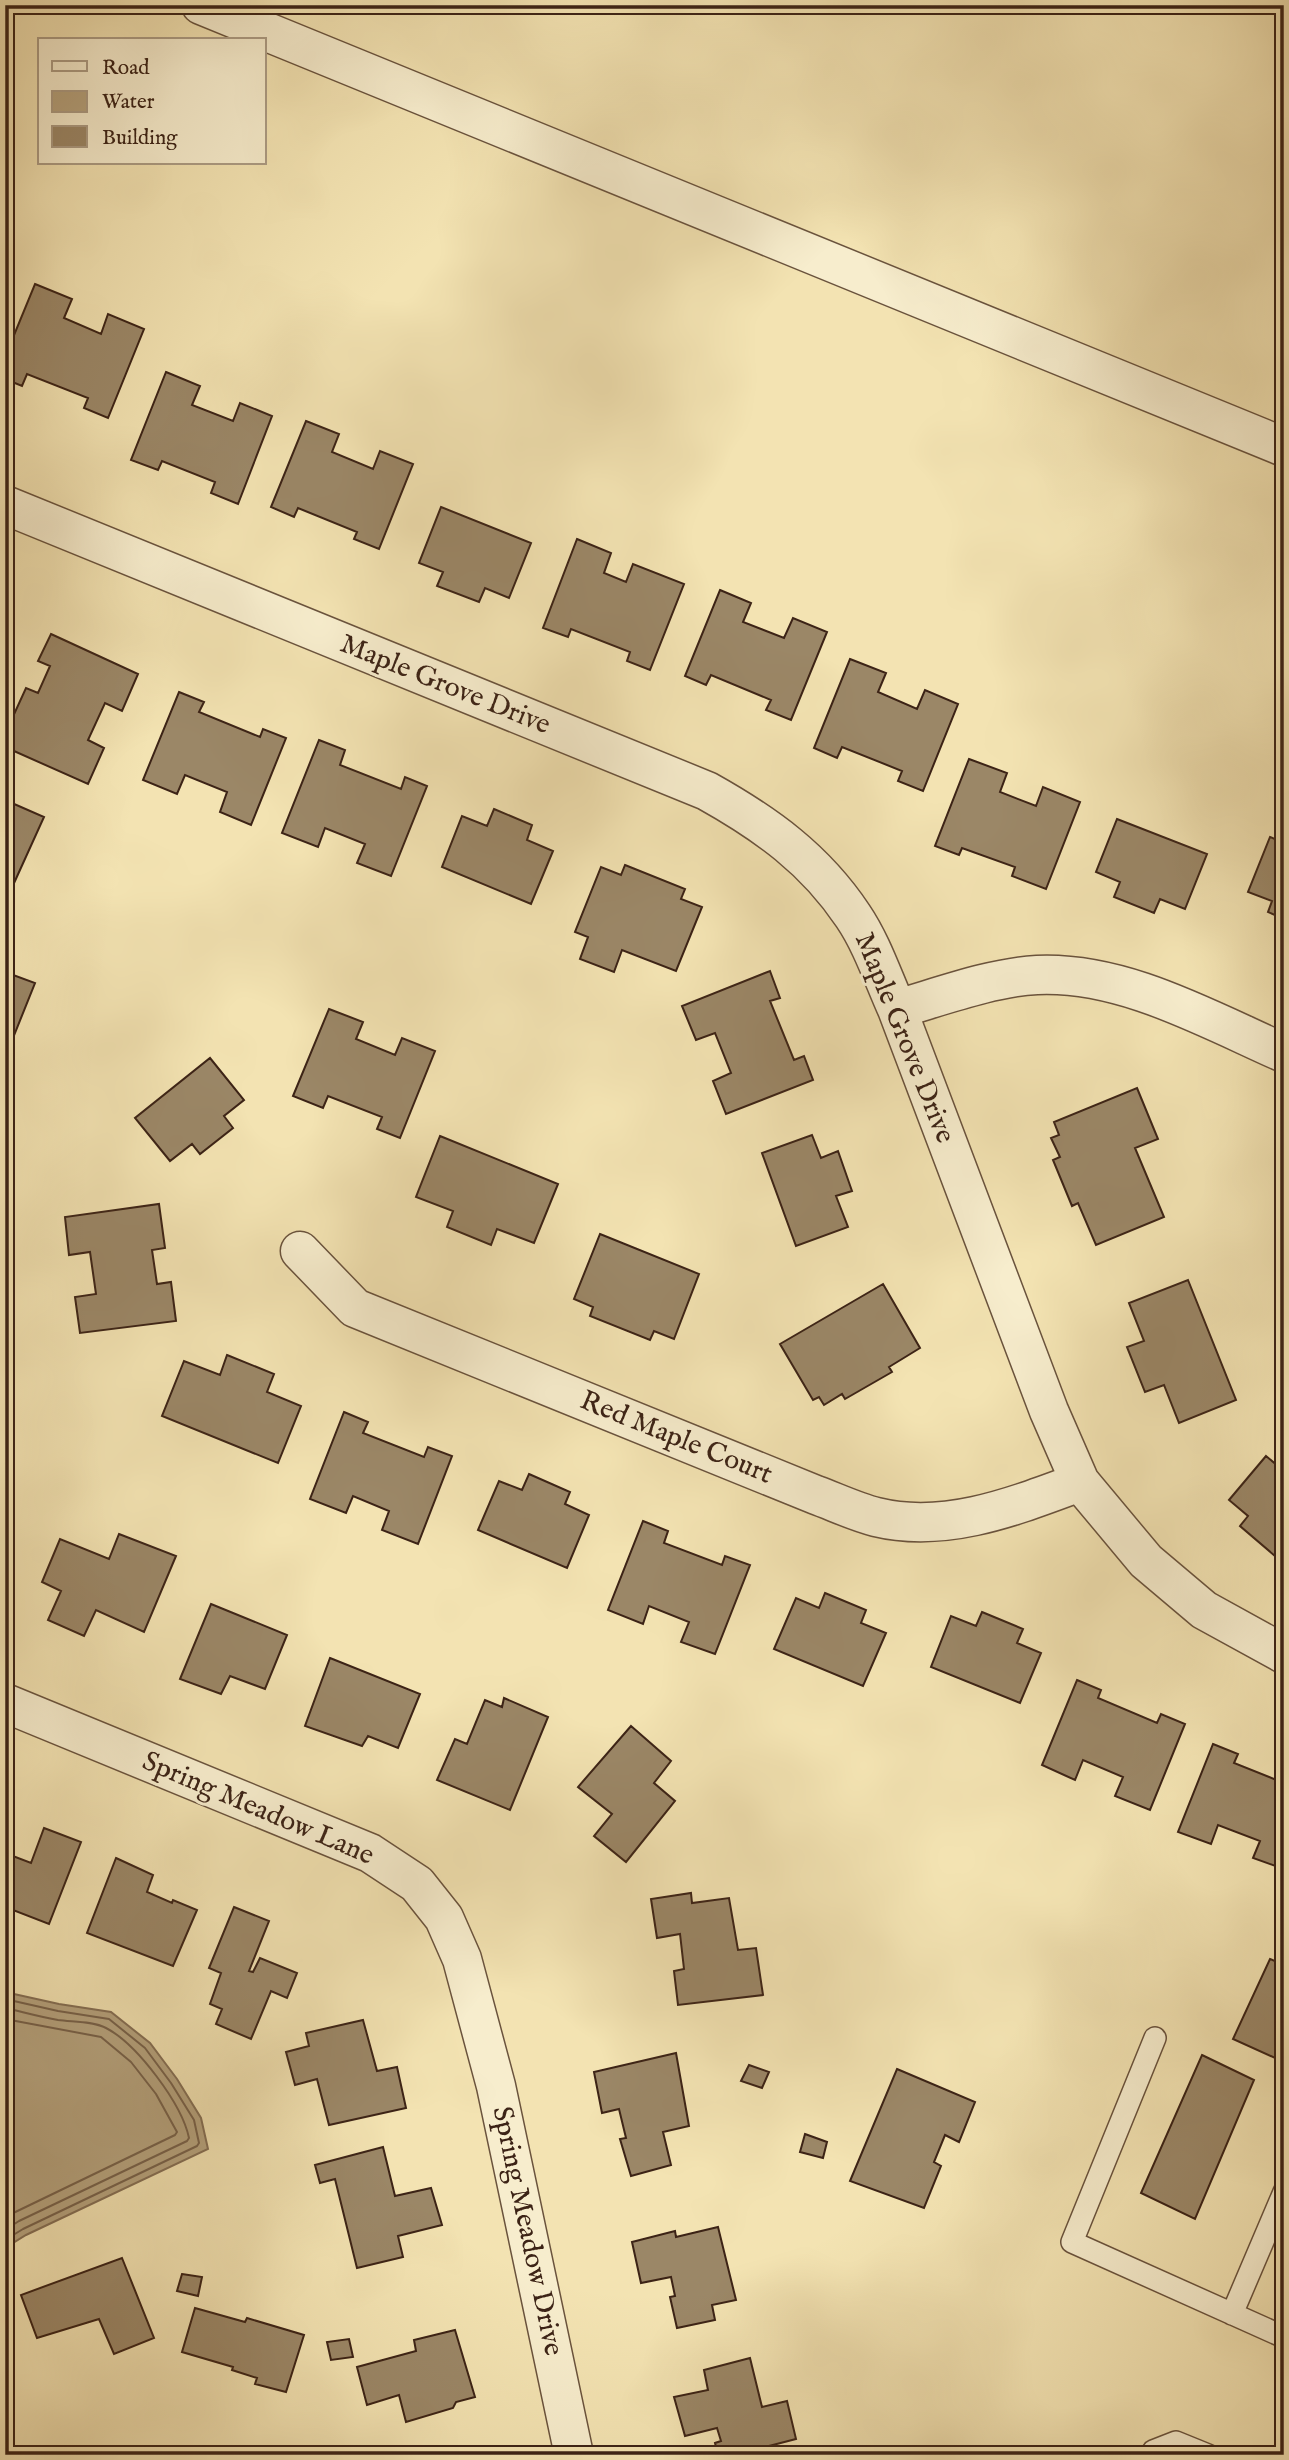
<svg xmlns="http://www.w3.org/2000/svg" width="1289" height="2460" viewBox="0 0 1289 2460" font-family="'IM FELL English',serif">
  <style>
    .water { fill: #b5a27d; stroke: #856f54; stroke-width: 2 }
    .lines { fill: none; stroke-linecap: round; stroke-linejoin: round }
    .shore { stroke: #78624a; stroke-width: 2 }
    .building { fill: #9b8767; stroke: #3c2316; stroke-width: 2 }
    .lane-casing { stroke: #6a533d; stroke-width: 24 }
    .street-casing { stroke: #6a533d; stroke-width: 41 }
    .lane { stroke: #f7edcd; stroke-width: 21 }
    .street { stroke: #f7edcd; stroke-width: 38 }
    .labels { text-anchor: middle; dominant-baseline: central; stroke-width: 6; stroke-linejoin: round; paint-order: stroke }
    .street-label { font-size: 28px; fill: #3c2316; stroke: #f7edcd }
  </style>
  <rect width="100%" height="100%" fill="#f3e3b2"/>
  <filter id="stains"><feTurbulence type="fractalNoise" baseFrequency=".00286" numOctaves="4"/><feColorMatrix values="0 0 0 0 .2 0 0 0 0 .09 0 0 0 0 .02 0 0 0 .5 -.17"/></filter>
  <radialGradient id="worn" r=".72"><stop offset=".6" stop-color="#630" stop-opacity="0"/><stop offset="1" stop-color="#630" stop-opacity=".3"/></radialGradient>
  <path class="water" d="M5,1992L59,2004L111,2012L150,2043L177,2079L201,2118L208,2149L26,2235L5,2248Z"/>
  <g class="lines">
    <path class="shore" d="M5,1999L58,2011L109,2019L145,2048L171,2083L194,2120L199,2143L197,2146L23,2229L5,2240
      M5,2008C23,2012 40,2017 58,2020C72,2022 93,2021 106,2028C137,2044 182,2104 189,2138L187,2141L19,2221L5,2230
      M5,2019L101,2037L131,2062L156,2094L177,2132L175,2135L5,2217"/>
  </g>
  <path class="building" d="M35,284L72,299L64,318L101,334L108,314L144,329L108,418L84,408L88,398L27,374L22,386L5,379V357Z
    M166,372L200,386L192,405L233,421L240,403L272,416L238,504L211,493L215,482L162,461L158,470L131,460Z
    M306,421L339,434L332,452L373,469L380,451L413,464L379,549L354,539L357,532L298,508L294,517L271,507Z
    M441,507L531,543L509,598L485,588L479,602L437,586L443,572L419,563Z
    M577,539L611,553L604,573L626,582L633,564L684,584L650,670L627,661L630,652L571,629L568,637L543,628Z
    M720,590L751,603L743,622L784,638L793,618L827,632L791,720L766,710L771,700L711,675L706,685L685,676Z
    M51,634L138,674L122,711L105,703L88,740L104,748L88,784L5,747V734L26,688L38,693L50,666L38,661Z
    M850,659L886,673L878,692L917,709L925,690L958,704L923,791L898,781L902,771L842,747L837,758L814,748Z
    M179,692L204,702L199,712L260,737L263,729L286,738L251,825L220,812L227,792L185,775L177,794L143,780Z
    M319,740L345,750L340,765L401,789L405,777L427,786L391,876L357,863L365,844L325,828L318,847L282,833Z
    M969,759L1007,773L1000,792L1036,806L1043,787L1080,802L1046,889L1012,876L1015,867L962,848L959,855L935,846Z
    M5,800L44,817L5,903Z
    M494,809L532,825L527,840L553,851L531,904L442,867L462,816L487,826Z
    M1117,819L1207,854L1185,909L1160,899L1154,913L1114,897L1120,882L1096,872Z
    M1270,837L1284,843V919L1268,912L1272,901L1248,892Z
    M625,865L685,889L681,899L702,907L676,971L622,950L614,972L580,959L588,937L575,932L601,867L621,875Z
    M770,971L780,998L770,1001L794,1060L804,1056L813,1080L726,1114L713,1081L731,1073L715,1033L696,1040L682,1006Z
    M5,972L35,983L5,1058Z
    M329,1009L363,1022L356,1039L395,1055L402,1038L435,1051L400,1138L377,1129L382,1117L328,1096L323,1108L293,1096Z
    M210,1058L244,1100L224,1116L233,1128L200,1154L192,1144L170,1161L135,1118Z
    M1137,1088L1158,1139L1135,1148L1164,1217L1096,1245L1078,1203L1072,1206L1053,1160L1060,1157L1051,1138L1059,1135L1054,1122Z
    M812,1135L821,1158L838,1151L852,1191L836,1196L848,1227L796,1246L762,1153Z
    M440,1136L558,1184L534,1243L497,1229L491,1245L447,1227L453,1211L416,1197Z
    M159,1204L165,1248L152,1250L157,1284L171,1282L176,1321L80,1333L75,1297L96,1294L90,1252L69,1255L65,1217Z
    M600,1234L699,1274L674,1339L654,1331L650,1340L590,1316L593,1307L574,1299Z
    M1188,1280L1236,1400L1179,1423L1164,1385L1145,1392L1127,1347L1144,1341L1129,1303Z
    M883,1284L920,1348L889,1367L892,1372L845,1399L842,1394L824,1405L819,1397L813,1400L780,1344Z
    M227,1355L274,1374L267,1392L301,1406L278,1463L162,1416L184,1361L220,1375Z
    M344,1412L368,1422L363,1433L424,1457L428,1447L452,1456L418,1544L382,1530L389,1511L353,1496L346,1513L310,1499Z
    M1266,1456L1284,1471V1545L1275,1556L1240,1526L1248,1516L1229,1500Z
    M529,1474L570,1492L565,1504L589,1515L567,1568L478,1530L499,1481L522,1490Z
    M643,1521L668,1531L664,1543L722,1565L725,1556L750,1565L715,1654L681,1642L689,1622L649,1606L643,1624L608,1610Z
    M119,1534L176,1556L144,1632L96,1610L84,1636L48,1620L61,1591L42,1582L60,1539L109,1559Z
    M825,1593L866,1610L861,1623L886,1633L863,1686L774,1649L796,1598L819,1608Z
    M211,1604L287,1635L265,1689L230,1676L221,1694L180,1679Z
    M982,1612L1023,1629L1017,1643L1041,1653L1020,1703L931,1667L951,1616L976,1626Z
    M330,1658L420,1694L398,1748L368,1736L362,1746L305,1726Z
    M1077,1680L1101,1690L1098,1698L1157,1723L1161,1714L1185,1724L1150,1810L1115,1796L1123,1777L1083,1760L1075,1780L1042,1765Z
    M504,1698L548,1717L510,1810L437,1780L455,1739L467,1744L485,1700L502,1707Z
    M631,1726L671,1761L654,1783L675,1801L626,1862L594,1836L612,1814L578,1787Z
    M1213,1744L1238,1754L1234,1763L1284,1783V1869L1253,1858L1260,1841L1218,1825L1211,1844L1178,1832Z
    M44,1828L81,1842L49,1924L8,1908L5,1917V1853L31,1863Z
    M116,1858L153,1875L147,1892L172,1903L173,1900L197,1910L173,1966L87,1933Z
    M691,1893L692,1903L729,1898L738,1950L756,1948L763,1995L678,2005L674,1971L684,1969L680,1934L657,1938L651,1899Z
    M234,1907L269,1921L249,1971L253,1972L260,1958L297,1973L287,1998L271,1991L251,2039L216,2024L222,2009L210,2004L221,1973L209,1968Z
    M1270,1959L1284,1965V2062L1233,2039Z
    M363,2020L377,2071L397,2067L406,2108L329,2125L317,2079L295,2085L286,2052L309,2046L306,2033Z
    M676,2053L689,2126L663,2132L671,2165L631,2176L620,2139L626,2138L619,2109L602,2113L594,2072Z
    M1202,2055L1254,2080L1195,2219L1141,2193Z
    M749,2065L769,2072L762,2088L741,2081Z
    M897,2069L975,2102L959,2142L945,2135L934,2162L941,2166L924,2208L850,2181Z
    M805,2134L827,2142L823,2158L800,2152Z
    M383,2147L395,2196L431,2188L442,2225L398,2236L403,2257L357,2268L335,2179L320,2183L315,2165Z
    M718,2227L736,2300L712,2305L715,2320L677,2328L670,2297L675,2296L671,2277L641,2283L632,2242L675,2231L676,2237Z
    M122,2258L154,2338L114,2354L99,2319L37,2338L21,2295Z
    M182,2274L202,2277L198,2296L177,2291Z
    M195,2308L245,2322L247,2318L304,2335L286,2392L255,2384L257,2378L232,2370L233,2367L182,2352Z
    M455,2330L475,2397L456,2402L453,2408L406,2422L399,2395L367,2405L357,2367L416,2351L414,2340Z
    M349,2339L353,2357L331,2360L327,2342Z
    M750,2358L762,2407L787,2401L796,2439L769,2446L772,2455H718L715,2443L721,2441L717,2428L685,2436L674,2397L708,2390L704,2370Z"/>
  <g class="lines">
    <g class="lane-casing">
      <path id="lane" d="M1155,2038L1072,2242L1284,2337
        M1232,2314L1284,2192
        M1151,2455L1153,2451L1176,2442L1208,2455"/>
    </g>
    <g class="street-casing">
      <path id="street" d="M201,5L1284,447
        M5,505L707,791C766,824 815,859 853,916C872,944 883,978 897,1009L1049,1411L1080,1482L1146,1561L1204,1610L1284,1654
        M897,1009C939,997 993,977 1037,975C1123,971 1207,1019 1284,1053
        M300,1251L355,1308L816,1495C835,1502 856,1512 876,1517C946,1534 1015,1506 1080,1482
        M5,1703L370,1853L417,1884L444,1918L462,1959L496,2086L574,2455"/>
    </g>
    <use href="#lane" class="lane"/>
    <use href="#street" class="street"/>
  </g>
  <g class="labels">
    <g class="street-label">
      <text transform="translate(445 685) rotate(22)">Maple Grove Drive</text>
      <text transform="translate(904 1038) rotate(68)">Maple Grove Drive</text>
      <text transform="translate(676 1438) rotate(22)">Red Maple Court</text>
      <text transform="translate(258 1809) rotate(23)">Spring Meadow Lane</text>
      <text transform="translate(527 2231) rotate(78)">Spring Meadow Drive</text>
    </g>
  </g>
  <rect width="1289" height="2460" fill="none" stroke="#f3e3b2" stroke-width="28"/>
  <rect x="7" y="7" width="1275" height="2446" fill="none" stroke="#3c2316" stroke-width="3.5"/>
  <rect x="14" y="14" width="1261" height="2432" fill="none" stroke="#3c2316" stroke-width="2"/>
  <rect x="38" y="38" width="228" height="126" fill="#f7edcd" stroke="#ac9c84" stroke-width="2"/>
  <rect x="52" y="61" width="35" height="10" fill="#f7edcd" stroke="#ac9c84" stroke-width="2"/>
  <text x="102" y="74" font-size="21" fill="#3c2316">Road</text>
  <rect x="52" y="91" width="35" height="21" fill="#b5a27d" stroke="#ac9c84" stroke-width="2"/>
  <text x="102" y="108" font-size="21" fill="#3c2316">Water</text>
  <rect x="52" y="126" width="35" height="21" fill="#9b8767" stroke="#ac9c84" stroke-width="2"/>
  <text x="102" y="144" font-size="21" fill="#3c2316">Building</text>
  <rect width="100%" height="100%" filter="url(#stains)"/>
  <rect width="100%" height="100%" fill="url(#worn)"/>
</svg>
